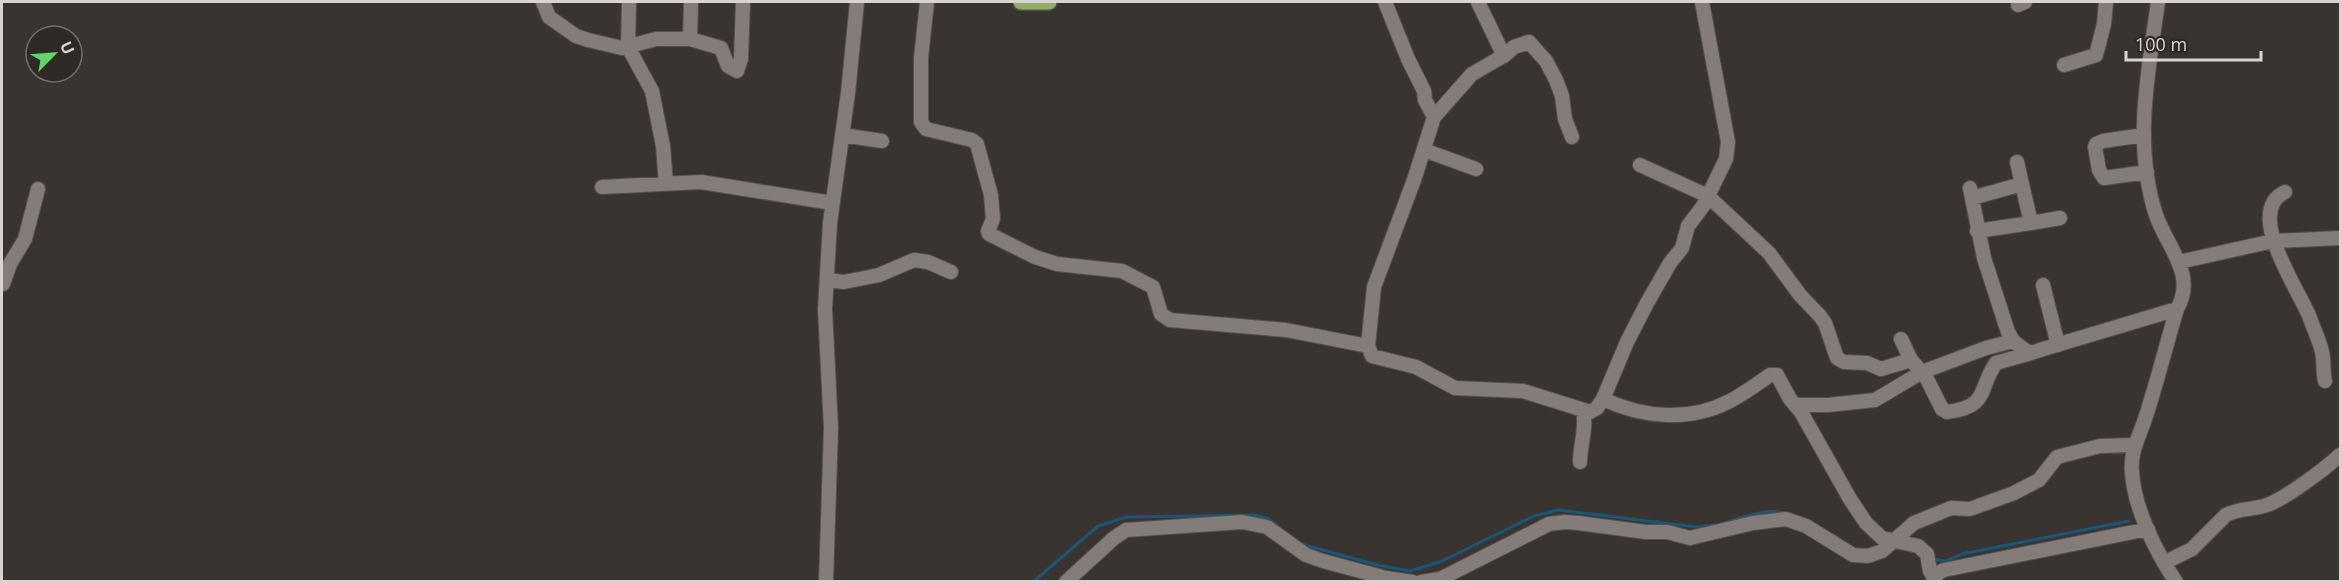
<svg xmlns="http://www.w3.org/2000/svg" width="2342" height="583" viewBox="0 0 2342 583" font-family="'Open Sans',sans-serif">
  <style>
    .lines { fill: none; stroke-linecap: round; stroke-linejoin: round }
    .stream { stroke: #185778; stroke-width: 3 }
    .minor-casing { stroke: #55504d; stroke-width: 16 }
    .major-casing { stroke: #55504d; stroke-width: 18 }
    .minor { stroke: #837c78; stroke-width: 14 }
    .major { stroke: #8eb05f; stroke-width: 15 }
  </style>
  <rect width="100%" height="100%" fill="#3a3431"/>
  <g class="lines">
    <path class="stream" d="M1727,522C1745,517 1770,507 1788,514
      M1301,544L1377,565L1410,571L1442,561L1534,516L1558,510L1696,527L1715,525
      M1932,559L1946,561L1962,554L2129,521
      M1033,582L1098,526L1127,517L1255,515L1269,519L1286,533"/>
    <g class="minor-casing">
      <path id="minor" d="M543,2L549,17L576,36L588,40L622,48L656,39H690L721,48L728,66L737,71L741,59L743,2
        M629,2L628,47L652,91L663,146L666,184
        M927,2L921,58V122L926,129L972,140L977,144L991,195L993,219L988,231L989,234L1035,257L1057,264L1122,271L1153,287L1161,314L1170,320L1286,330L1368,346
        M1385,2L1408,59L1424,91L1425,100L1434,117
        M1478,2L1504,56
        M1702,2L1728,142L1726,159L1708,196L1769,253L1800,295L1820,316L1825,323L1837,358L1844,362L1867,363L1881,369L1911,360L1926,377L1942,409L1947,412C1990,407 1978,388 1996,363L2031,353
        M2158,2C2148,74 2133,144 2156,215C2167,247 2197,275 2177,309C2166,345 2157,383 2145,419C2139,437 2130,452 2132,472C2134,508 2156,552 2176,582
        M2018,5L2025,2
        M690,39L691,2
        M2064,65L2096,55L2104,24L2106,2
        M842,135L882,141
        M2144,135L2103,141L2096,144L2095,147L2099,170L2104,178L2147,172
        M1572,137L1565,119L1562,96L1556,80L1546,61L1529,42L1514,47L1505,55L1472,74L1434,117L1414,180L1374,287L1368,346L1372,356L1416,367L1455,388L1523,391L1590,412L1597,408L1603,399
        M1424,150L1476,169
        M1640,165L1708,196
        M2022,184L2031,223L2060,218
        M602,187L701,182L832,203
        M1970,188L1984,258L2008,332L2013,341L2025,350L2031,353L2043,349L2177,309
        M2285,192C2243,212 2300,291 2310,318C2314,331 2322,344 2323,358C2324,366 2323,373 2325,381
        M1709,198L1688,226L1682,248L1670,263L1647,303L1627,342L1603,399C1643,418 1690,422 1730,401C1744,394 1757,384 1770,375H1777L1790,399L1801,412L1850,499L1866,523L1882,538L1918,546L1927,554L1930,571L1934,577
        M1972,198L2022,184L2017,162
        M1977,231L2031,223
        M2179,262L2273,241L2340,238
        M827,280L844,282L879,275L914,260L928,262L951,272
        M3,284L10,264L25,239L38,189
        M2043,285L2058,345
        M1901,339L1911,360
        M1797,405H1828L1875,400L1922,372L1986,348L2013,341
        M1580,462C1580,444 1587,429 1583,410
        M2164,563L2192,549L2226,515C2238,508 2253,510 2267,505C2285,499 2326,468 2340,455
        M826,582L831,428L825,309L830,223L848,93L857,2
        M1066,582L1114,538L1126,530L1242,522L1267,527L1306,555L1323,561L1386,578L1413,582
        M1421,582L1440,579L1549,524L1565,522L1578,523L1646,532H1667L1690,538L1753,523L1786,519L1806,526L1853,555L1868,556L1882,551L1914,523L1951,508L1970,509L2014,493L2039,480L2057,457L2100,446L2134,445
        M1933,582L1938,573L1944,570L2148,529"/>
    </g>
    <g class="major-casing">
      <path id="major" d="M1021,2H1049"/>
    </g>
    <use href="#minor" class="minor"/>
    <use href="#major" class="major"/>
  </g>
  <rect width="2342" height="583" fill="none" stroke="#d9d4d2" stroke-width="6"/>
  <g transform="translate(54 54) rotate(65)"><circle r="28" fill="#302a27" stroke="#746e6b" stroke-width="1.5"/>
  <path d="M0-4.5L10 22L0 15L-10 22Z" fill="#61d46a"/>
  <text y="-9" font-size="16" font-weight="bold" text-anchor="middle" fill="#d9d4d2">U</text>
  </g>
  <path d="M2126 51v9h135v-9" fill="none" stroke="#d9d4d2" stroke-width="3"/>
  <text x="2135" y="51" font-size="18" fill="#d9d4d2" stroke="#302a27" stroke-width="4.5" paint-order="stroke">100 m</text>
</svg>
